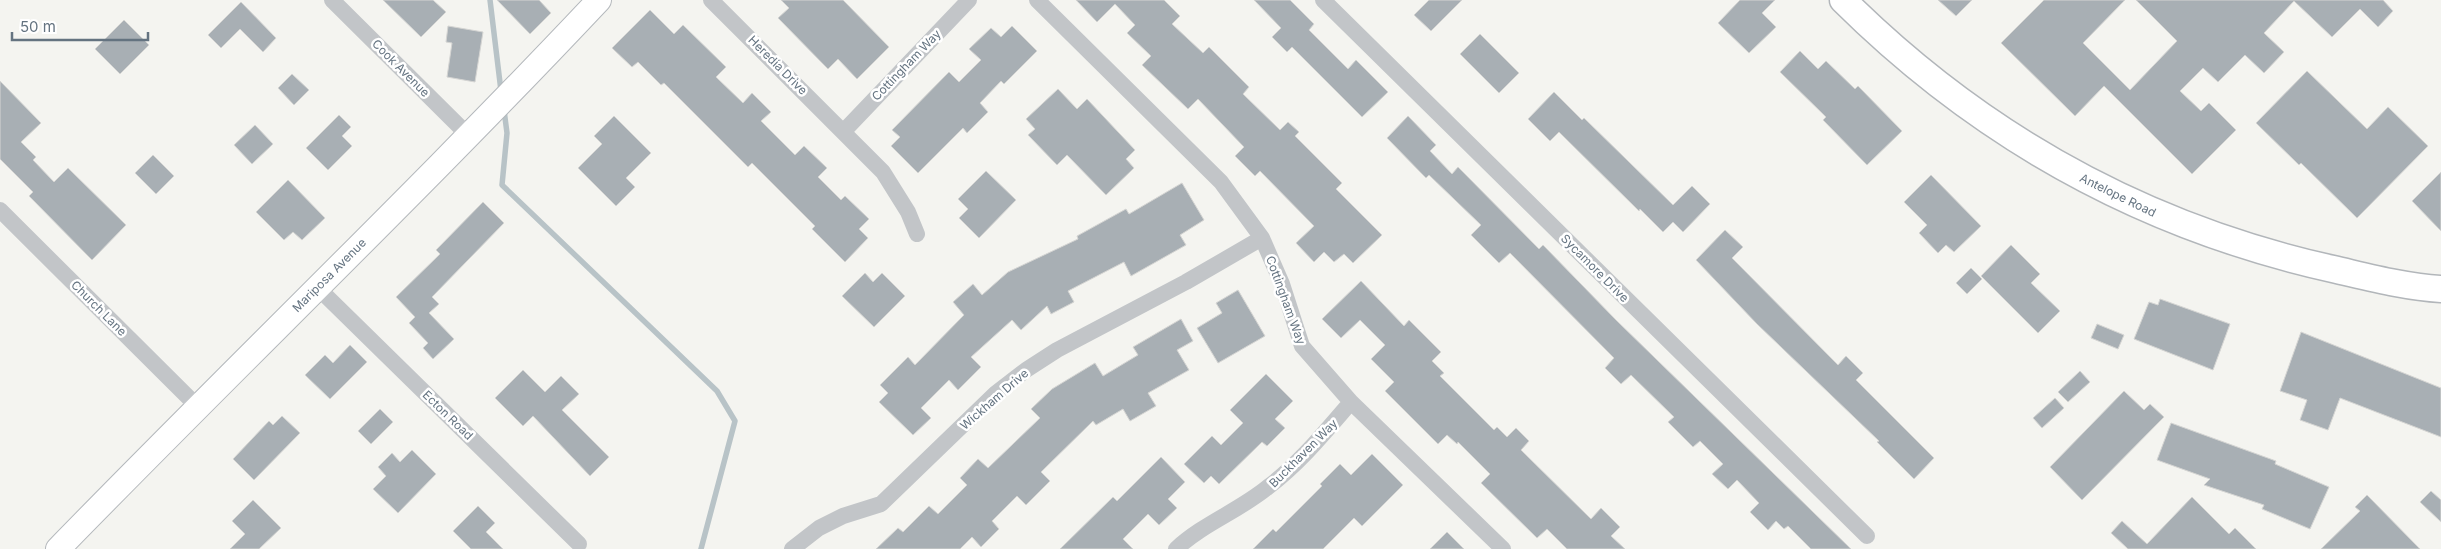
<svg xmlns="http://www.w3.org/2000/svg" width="2441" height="549" viewBox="0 0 2441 549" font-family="Inter,sans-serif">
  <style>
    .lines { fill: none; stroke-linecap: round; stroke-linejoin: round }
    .stream { stroke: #b8c3c7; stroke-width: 5.5 }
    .building { fill: #a8afb4; stroke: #d5d5d3 }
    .secondary-casing { stroke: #b4b8bc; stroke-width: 26 }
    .primary-casing { stroke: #b2b6ba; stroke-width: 29 }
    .street { stroke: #c2c5c8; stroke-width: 16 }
    .secondary { stroke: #fff; stroke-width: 24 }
    .primary { stroke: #fff; stroke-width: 26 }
    .labels { text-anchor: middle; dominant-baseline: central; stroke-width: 5; stroke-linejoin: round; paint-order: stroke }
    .street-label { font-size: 12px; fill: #647380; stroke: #fff }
  </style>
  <rect width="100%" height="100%" fill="#f4f4f0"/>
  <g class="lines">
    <path class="stream" d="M490,0L501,91
      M504,110L507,133L502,185L717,391L735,421L701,549"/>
  </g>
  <path class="building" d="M383,0H433L446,12L421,37Z
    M497,0H539L551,13L530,34Z
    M781,0H843L889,47L857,79L838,59L828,69L778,18L789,8Z
    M1076,0H1164L1180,16L1172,24L1203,53L1209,47L1249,87L1243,94L1280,130L1288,122L1299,132L1295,136L1342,183L1336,189L1382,235L1353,263L1344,254L1334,262L1324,252L1314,262L1296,243L1314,226L1260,171L1255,176L1235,156L1244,147L1198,99L1188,109L1142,65L1151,56L1127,33L1135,25L1115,4L1097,22Z
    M1254,0H1290L1314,24L1309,30L1348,69L1356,60L1388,92L1362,117L1292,47L1287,52L1272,37L1281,28Z
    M1429,0H1462L1431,31L1414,15Z
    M1740,0H1775L1762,13L1776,27L1749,53L1718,23Z
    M1938,0H1972L1956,16Z
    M2044,0H2125L2083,43L2130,90L2177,41L2136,0H2383L2393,11L2378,27L2360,9L2332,37L2294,1L2264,33L2284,52L2264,73L2245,55L2218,82L2203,68L2180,91L2201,111L2209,103L2236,130L2192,174L2104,86L2075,116L2001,43Z
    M241,2L276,38L263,52L240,29L221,48L208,35Z
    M650,10L674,34L683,25L726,67L716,77L743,103L752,93L771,112L761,121L795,155L804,146L827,168L818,177L841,200L845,196L869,219L859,229L868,238L845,262L812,229L815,226L752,163L748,167L664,83L661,85L638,62L632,67L612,48Z
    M124,20L149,45L120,74L95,49Z
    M448,26L483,32L475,82L447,77L452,43L446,42Z
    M1012,26L1037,51L1004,84L1001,81L980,103L988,112L967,133L963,128L918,173L891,146L900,137L892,130L949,72L959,82L981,60L969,49L991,28L1001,37Z
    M1480,34L1519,73L1499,93L1460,54Z
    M1800,51L1818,69L1826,61L1855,89L1858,86L1902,131L1867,165L1823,120L1826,117L1780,72Z
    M2307,71L2367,129L2388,107L2428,146L2357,218L2301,163L2299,165L2256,123Z
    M292,74L309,90L294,105L278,88Z
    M0,81L41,123L21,142L36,157L33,160L54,182L68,168L126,225L92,260L29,196L33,192L0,159Z
    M1058,89L1077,109L1087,99L1135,150L1126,159L1134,168L1106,195L1067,155L1057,165L1028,135L1035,129L1026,119Z
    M1554,92L1582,120L1584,118L1673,205L1692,186L1710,204L1683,232L1673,222L1663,232L1640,209L1639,211L1559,132L1550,141L1528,119Z
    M339,115L351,127L342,136L352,146L328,170L306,148Z
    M614,116L651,153L626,178L635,187L616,206L578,168L602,144L594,136Z
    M1408,116L1436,145L1430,151L1452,174L1458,167L1539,249L1543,245L1616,320L1851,549H1811L1788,526L1784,529L1776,521L1768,530L1750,512L1759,503L1737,480L1728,489L1712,474L1723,464L1700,441L1693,447L1668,422L1674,417L1631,375L1621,384L1605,368L1614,358L1510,253L1499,263L1471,235L1481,225L1429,175L1426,178L1387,138Z
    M255,125L273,144L252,164L234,145Z
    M153,155L174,176L156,194L135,173Z
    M986,171L1016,200L979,238L959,218L968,209L958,199Z
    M2441,172V231L2412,201Z
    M1931,175L1981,226L1954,252L1946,245L1938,253L1919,233L1927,225L1904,202Z
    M288,180L325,218L302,240L293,232L284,240L256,212Z
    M1182,183L1204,220L1180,235L1186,245L1131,276L1124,262L1068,291L1074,302L1051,314L1047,306L1021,330L1012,320L971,357L981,367L958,390L949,380L921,408L931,418L913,435L879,402L888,393L880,385L908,357L915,365L964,315L953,302L973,284L982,295L1008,272L1078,239L1077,236L1126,209L1129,214Z
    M483,202L504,223L432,297L439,304L429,313L454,339L433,359L423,348L428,343L409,323L415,317L396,297L440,254L436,250Z
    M1725,230L1743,247L1732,258L1838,365L1846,356L1863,373L1856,380L1934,458L1914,479L1877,442L1879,441L1757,324L1696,260Z
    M2011,245L2040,274L2031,283L2060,311L2038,333L1981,276Z
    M1971,268L1982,279L1967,294L1956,283Z
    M865,273L873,282L882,273L905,296L874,327L842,296Z
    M1361,281L1404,326L1409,320L1441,352L1432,361L1444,373L1440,376L1494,430L1497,427L1507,437L1516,428L1529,441L1521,450L1591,519L1601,508L1620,527L1611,536L1625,549H1567L1547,529L1537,538L1481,483L1490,474L1458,442L1457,444L1447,435L1438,444L1385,391L1394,382L1371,359L1385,345L1360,320L1341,338L1322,319Z
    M1238,290L1265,336L1218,363L1197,328L1222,313L1216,303Z
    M2160,299L2230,324L2213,370L2134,339L2149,302L2158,305Z
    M1181,319L1193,341L1177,350L1189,370L1148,393L1156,406L1130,421L1123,409L1096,425L1093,421L1041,472L1050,481L1026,505L1017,496L992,521L999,529L981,547L972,537L960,549H876L898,528L903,532L929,506L938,514L967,485L960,478L978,459L988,468L1040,418L1031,409L1052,389L1095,363L1103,376L1138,355L1133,347Z
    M2097,324L2124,335L2118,349L2091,338Z
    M2301,332L2441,388V437L2340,398L2328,430L2300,420L2307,400L2280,391Z
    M350,345L367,362L330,399L305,375L325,355L333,363Z
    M523,370L545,392L561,376L579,394L562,410L609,457L590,476L533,416L523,426L495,398Z
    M2080,371L2090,382L2068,402L2058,392Z
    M1266,374L1293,401L1275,419L1285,428L1267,446L1262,442L1219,484L1211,476L1204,483L1184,464L1212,436L1221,445L1243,423L1230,410Z
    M2124,391L2144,410L2150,404L2164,417L2082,500L2050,467Z
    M2055,398L2064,408L2042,428L2033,418Z
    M380,409L393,422L371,444L358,431Z
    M282,416L300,433L254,480L233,459L269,421L273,425Z
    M2171,423L2276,461L2275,464L2329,487L2310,529L2262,509L2264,505L2204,485L2210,479L2157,460Z
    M412,450L436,474L398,513L373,489L386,476L378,467L392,453L400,462Z
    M1372,454L1403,485L1362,526L1354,518L1323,549H1253L1273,529L1276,532L1322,486L1320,484L1340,464L1351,475Z
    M1161,457L1185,482L1168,499L1177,508L1159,525L1148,514L1123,539L1133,549H1060L1113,497L1117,501Z
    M2431,491L2441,500V522L2420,502Z
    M2367,495L2420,549H2321L2360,511L2355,507Z
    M2192,497L2229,534L2235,528L2256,549H2128L2111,533L2122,521L2147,544Z
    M253,500L281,528L259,549H230L245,534L232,521Z
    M478,506L495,523L486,532L503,549H471L453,531Z
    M1447,532L1464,549H1430Z"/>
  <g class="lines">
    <g class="secondary-casing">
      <path id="secondary" d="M58,549C237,365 423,187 599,0"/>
    </g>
    <g class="primary-casing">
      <path id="primary" d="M1843,0C1981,137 2144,227 2333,269C2368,277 2405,287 2441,289"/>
    </g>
    <path class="street" d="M332,0L470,137
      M711,0L883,172L908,212L917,234
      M1037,0L1221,182L1262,238L1282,284L1302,346L1351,402L1503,549
      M1323,0L1867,536
      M844,131L969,0
      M0,210L197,406
      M317,287L579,544
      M792,549L819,528L843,516L881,504L996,393L1026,370L1057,350L1186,282L1262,238
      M1176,549C1204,523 1239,511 1268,487C1300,463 1325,432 1351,402"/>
    <use href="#secondary" class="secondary"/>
    <use href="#primary" class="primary"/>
  </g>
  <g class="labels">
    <g class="street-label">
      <text transform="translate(778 65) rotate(45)">Heredia Drive</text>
      <text transform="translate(906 65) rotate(-46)">Cottingham Way</text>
      <text transform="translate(401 68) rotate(45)">Cook Avenue</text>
      <text transform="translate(2118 195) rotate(26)">Antelope Road</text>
      <text transform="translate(1595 268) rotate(45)">Sycamore Drive</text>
      <text transform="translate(329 275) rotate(-45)">Mariposa Avenue</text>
      <text transform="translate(1286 300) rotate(70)">Cottingham Way</text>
      <text transform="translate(99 308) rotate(45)">Church Lane</text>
      <text transform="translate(994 399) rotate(-41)">Wickham Drive</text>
      <text transform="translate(448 415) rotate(44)">Ecton Road</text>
      <text transform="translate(1303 453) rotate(-45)">Buckhaven Way</text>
    </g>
  </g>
  <path d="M12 32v8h136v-8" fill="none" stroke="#647380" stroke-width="2.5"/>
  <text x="20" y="32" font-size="15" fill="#647380" stroke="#ffffff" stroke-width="4" paint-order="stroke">50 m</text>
</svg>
